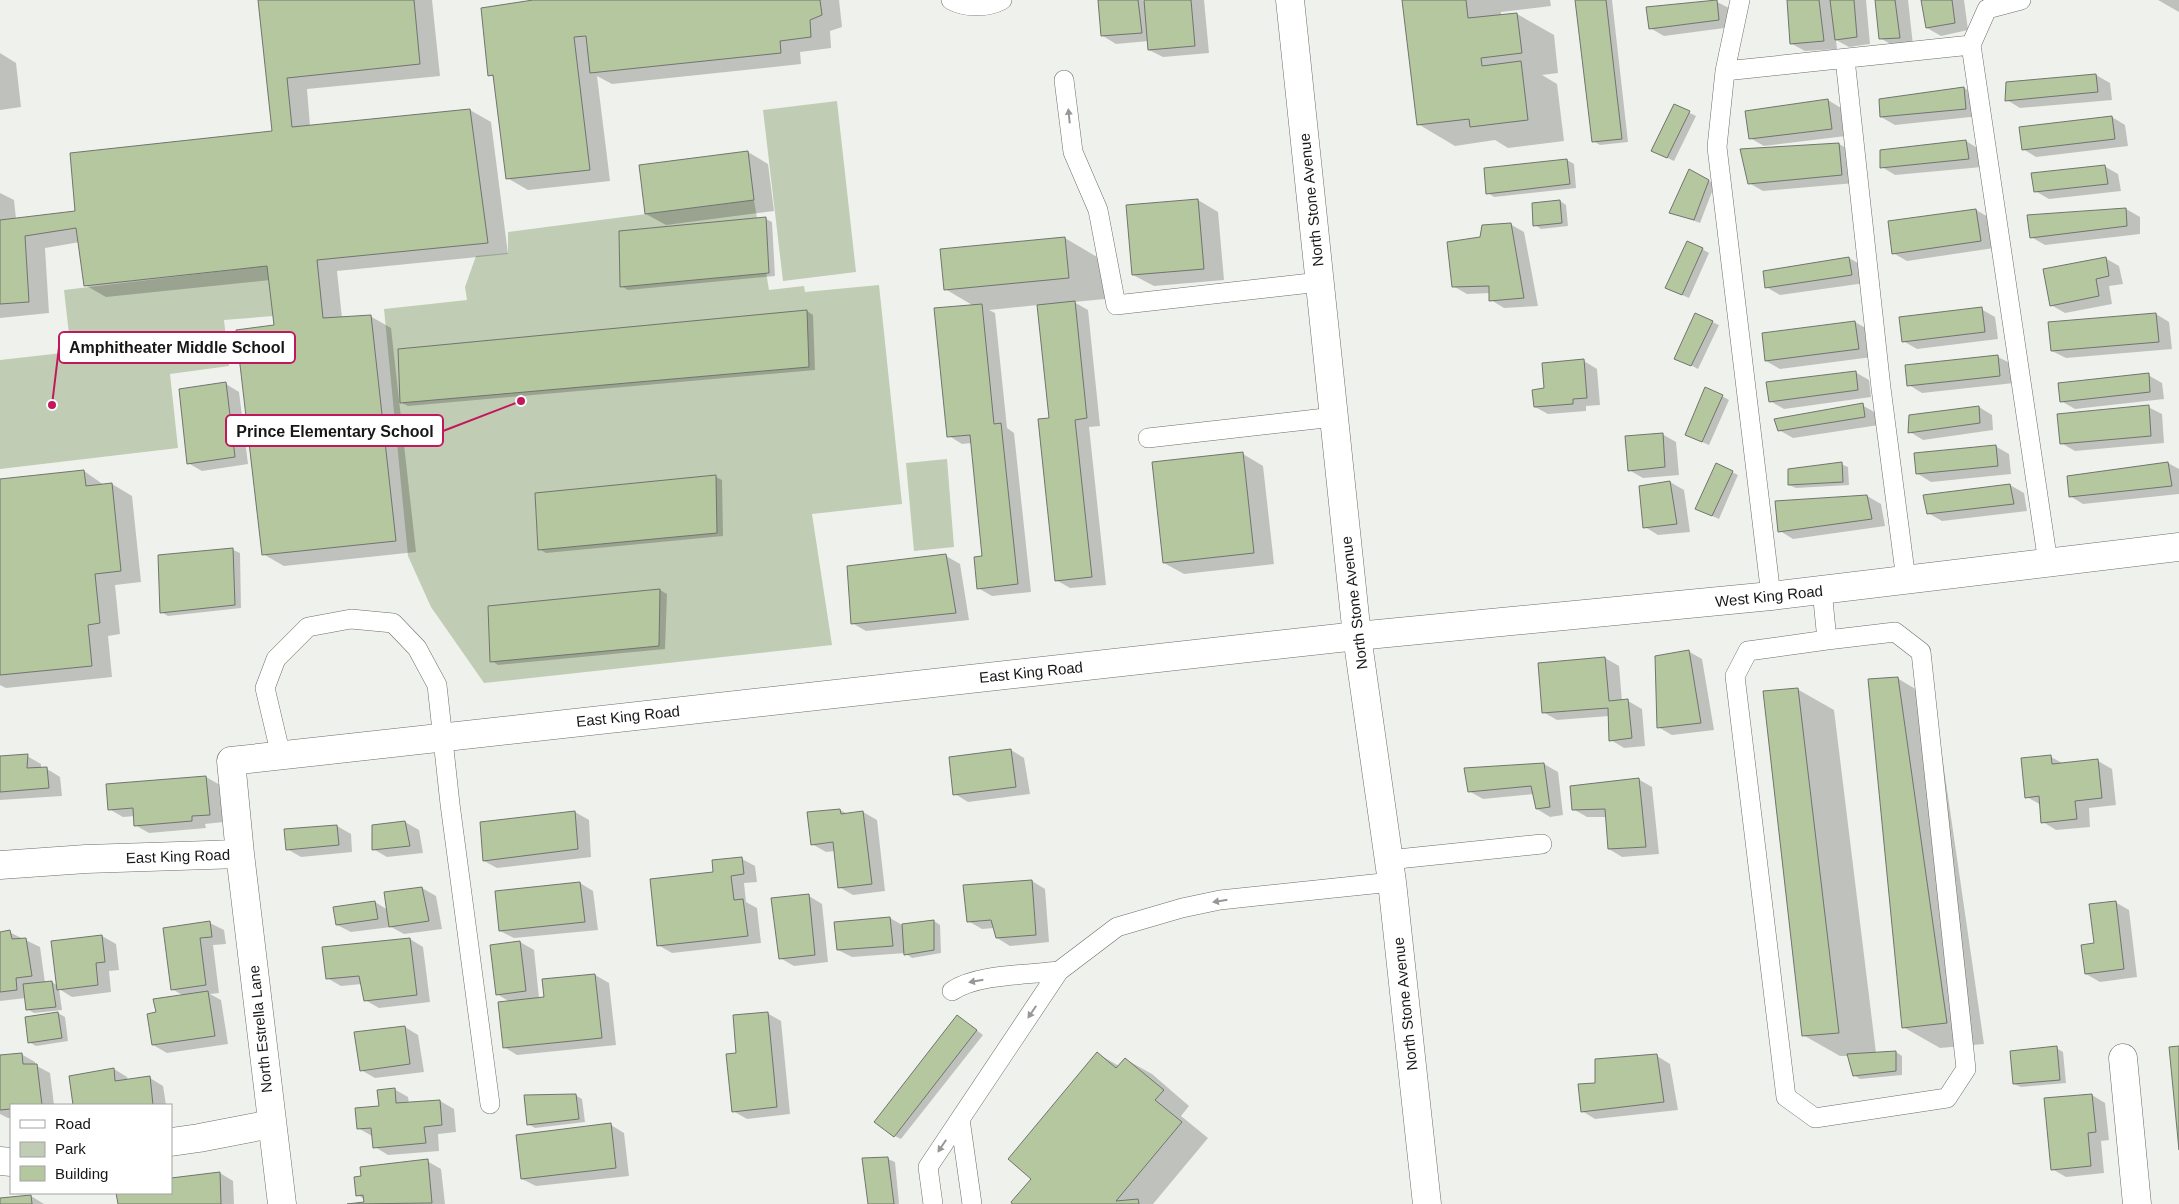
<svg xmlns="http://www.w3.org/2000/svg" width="2179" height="1204" viewBox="0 0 2179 1204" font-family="Arial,sans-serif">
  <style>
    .green { fill: #c0ccb4 }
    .shadow { fill: #0003 }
    .building { fill: #b4c79f; stroke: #72746f }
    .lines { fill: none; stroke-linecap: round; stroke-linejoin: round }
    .lane-casing { stroke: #6b6e69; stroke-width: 20 }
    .street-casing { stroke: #6b6e69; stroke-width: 29 }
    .secondary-casing { stroke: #6b6e69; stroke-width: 29 }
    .lane { stroke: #fff; stroke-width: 19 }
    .street { stroke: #fff; stroke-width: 28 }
    .secondary { stroke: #fff; stroke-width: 28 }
    .oneway { fill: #979796 }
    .labels { text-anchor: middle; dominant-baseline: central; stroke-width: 4; stroke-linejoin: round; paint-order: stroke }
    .street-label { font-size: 15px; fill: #171816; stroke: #fff }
    .leader { fill: none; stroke: #c2185b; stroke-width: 2 }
    .callout-dot { fill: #c2185b; stroke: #fff; stroke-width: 2 }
    .callout { fill: #fff; stroke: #c2185b; stroke-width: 2 }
    .callout-label { font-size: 16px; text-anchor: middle; font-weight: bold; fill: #171816 }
  </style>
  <rect width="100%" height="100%" fill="#eff2ec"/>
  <path class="green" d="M837,101L856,272L783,281L763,110Z
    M754,200L769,290L804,286L805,292L879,285L902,504L812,514L832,645L484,683L431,607L408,556L384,309L467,300L465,287L476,256L508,253V232Z
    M267,266L273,316L224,320L229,366L170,374L178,448L0,469V360L71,352L64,290Z
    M947,459L954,547L914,551L906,463Z"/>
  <path class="shadow" d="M259,0H432L440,76L307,89L310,126L470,110L491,122L508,254L337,271L342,318L370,316L391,328L416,552L284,566L263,554L275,326L270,280L106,297L85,285L80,242L45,248L49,313L0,318V193L14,200L16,219L76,212L273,132Z
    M542,0H839L842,27L830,31L831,48L800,52L801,64L612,84L597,76L610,181L528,190L507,178L495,78L490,75Z
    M1112,0H1142L1145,2V0H1204L1209,53L1163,57L1149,50V41L1116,44L1103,36Z
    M1403,0H1550L1551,6L1501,12V16L1517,14L1554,35L1558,73L1542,75L1557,84L1564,141L1508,148L1495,140L1455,146L1418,124Z
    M1577,0H1612L1628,142L1600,145L1593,141Z
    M1788,0H1866L1870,44L1849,47L1836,40L1837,49L1805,51L1792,44Z
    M1877,0H1908L1913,45L1894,46L1880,38Z
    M1923,0H1964L1968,30L1941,36L1927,28Z
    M2158,0H2179V12Z
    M1717,2L1731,9L1732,27L1664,36L1650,28Z
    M0,53L16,63L21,107L0,110Z
    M2096,75L2110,83L2112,100L2020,108L2007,100Z
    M1964,88L1978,96L1980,116L1895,125L1881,117Z
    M1828,100L1841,108L1846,136L1764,146L1750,138Z
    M1675,106L1696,116L1674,161L1659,154Z
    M2112,117L2125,125L2128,146L2036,157L2023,149Z
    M1966,141L1979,149L1982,167L1895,175L1882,167Z
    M1839,144L1853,152L1855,183L1763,191L1749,183Z
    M748,152L768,164L774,211L666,225L646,214Z
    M1567,160L1574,164L1576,188L1494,197L1488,193L1485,169Z
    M2104,166L2118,174L2121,191L2049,199L2035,191Z
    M1689,171L1715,184L1700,223L1671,212Z
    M1198,200L1218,212L1224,280L1154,286L1133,275Z
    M1560,201L1566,205L1568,226L1541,229L1535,225Z
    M2126,209L2140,217V234L2045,245L2031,237Z
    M1976,210L1990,218L1994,248L1907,261L1893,253Z
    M766,219L772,222L775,276L628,290L621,286Z
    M1510,224L1524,232L1538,306L1504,308L1491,300V293L1467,294L1453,286L1481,238Z
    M1065,238L1102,260L1105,299L1074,302L1088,310L1100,426L1089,427L1106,585L1070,588L1056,580L1051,419L1038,305L989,310L995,313L1007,428L1014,433L1031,592L992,596L978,588L983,557L972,443L962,444L949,436L974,306L945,289Z
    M1702,249L1709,253L1689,298L1673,291Z
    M1849,258L1863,266L1865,283L1780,295L1766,287Z
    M2105,258L2119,266L2123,284L2109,286L2112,304L2065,313L2051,305Z
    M1981,309L1995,317L1998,339L1917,349L1903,341Z
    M807,311L813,315L815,370L408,406L400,402Z
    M2156,314L2169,322L2172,349L2066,358L2052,351Z
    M1712,322L1719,325L1698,369L1681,360Z
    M1855,322L1869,330L1872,357L1780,369L1766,361Z
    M1998,357L2012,364L2014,383L1922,393L1909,385Z
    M1584,361L1597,369L1600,405L1586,406V411L1548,414L1535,407L1545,390Z
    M1855,372L1869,380L1871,397L1784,409L1770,401Z
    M2148,375L2162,383L2164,399L2075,409L2061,401Z
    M226,384L239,392L248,464L202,471L188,463Z
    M1722,396L1729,400L1709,445L1693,438Z
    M1862,405L1876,413L1879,425L1793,438L1779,430Z
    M1979,407L1992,415L1993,430L1923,440L1910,432Z
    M2148,407L2162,414L2164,443L2075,451L2061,443Z
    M1662,434L1676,442L1679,475L1643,478L1629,470Z
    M1995,446L2009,454L2011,474L1931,482L1918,474Z
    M1243,454L1263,466L1274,564L1184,574L1164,563Z
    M2168,463L2179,469V494L2083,504L2070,496Z
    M1841,464L1848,467L1849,485L1796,488L1789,485Z
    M84,471L104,485L112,484L132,496L141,582L115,585L120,634L108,636L112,677L6,688L0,685V480Z
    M1732,472L1738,475L1719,519L1696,509Z
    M716,477L722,480L723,536L546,553L539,549Z
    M1670,482L1684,490L1690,532L1658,535L1645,527Z
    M2010,485L2024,493L2027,511L1942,521L1928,513Z
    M1867,496L1881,504L1885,526L1793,539L1780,531Z
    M233,550L240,553L241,608L168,616L161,612Z
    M946,556L960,564L969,620L866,631L852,623Z
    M660,590L667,594L665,649L498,665L492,661L489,607Z
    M1688,651L1702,659L1714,730L1672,735L1658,727Z
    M1605,658L1619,666L1622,701H1628L1642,709L1645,746L1624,748L1611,740L1609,716L1557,720L1543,712Z
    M1897,678L1934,700L1984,1044L1940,1048L1903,1027Z
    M1797,689L1834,710L1876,1053L1896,1052L1902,1056V1075L1860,1079L1854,1075L1849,1056H1840L1803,1035Z
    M1011,750L1024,758L1030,794L968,802L955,794Z
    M27,756L41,764V769H47L60,777L62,796L0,800V757Z
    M2051,757L2064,764L2098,761L2112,769L2116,805L2089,808L2090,827L2056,830L2043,822L2041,805L2027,797Z
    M1544,764L1558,772L1563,815L1550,817L1537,809L1534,794L1483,799L1469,791Z
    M206,777L220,785L223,822L205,824L206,828L149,833L135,825V816L123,817L109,809Z
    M1638,779L1652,787L1659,854L1622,857L1609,849L1606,817H1587L1573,809Z
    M840,810L848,814L863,812L877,820L885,891L853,895L839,887L835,851L826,852L812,844Z
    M575,812L589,820L591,857L497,868L484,861Z
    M405,822L419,830L423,853L387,857L373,849Z
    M337,826L351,834L352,852L301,857L287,849Z
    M742,859L755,866L757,882L744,883L746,902L757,908L761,943L672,953L658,945L714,873Z
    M1032,881L1045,889L1049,942L1010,946L997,938L994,928L982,929L968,921Z
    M580,883L593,891L598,930L514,938L500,931Z
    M422,888L436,896L442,929L404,934L391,927L351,932L337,925L375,902L388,910Z
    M809,896L822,904L828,962L794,966L780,958Z
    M2115,902L2129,910L2137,977L2100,982L2086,974L2095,944Z
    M890,918L904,926L934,921L940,925L941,953L912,958L905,953L852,957L838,950Z
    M210,923L224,930L226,944L213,945L219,993L210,994L221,1000L228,1044L167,1053L153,1045L157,1013L184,996L172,989L164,929Z
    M9,932L40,947L45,983L52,982L58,986L102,936L116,944L119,970L109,971L111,992L72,997L59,989L62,1010L34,1013L27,1009L26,998L0,1001V933Z
    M410,939L423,947L430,1002L379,1008L365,1000L362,984L341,986L327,978Z
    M520,942L534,950L539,998H545L595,975L609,983L616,1045L517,1055L504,1047L510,1002L497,994Z
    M58,1013L65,1017L68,1041L36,1046L29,1042L26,1018Z
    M767,1013L781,1021L790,1114L747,1119L733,1111L738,1054Z
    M964,1021L983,1035L901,1139L895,1136Z
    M405,1027L418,1035L424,1072L375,1078L361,1070Z
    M2056,1048L2063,1052L2066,1083L2021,1087L2014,1084Z
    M21,1054L35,1062V1065L50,1073L54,1105H11V1118H8L0,1114V1056Z
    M1098,1054L1119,1066L1125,1059L1152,1074L1189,1106L1181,1116L1208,1138L1153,1204H1013L1033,1178Z
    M1657,1056L1670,1064L1678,1110L1595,1119L1582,1111L1597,1084Z
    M114,1069L127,1077L128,1080L150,1078L163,1086L166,1105H74L70,1077Z
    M394,1089L408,1097L409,1104L440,1101L454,1109L456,1132L438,1134L439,1151L388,1155L375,1147L372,1136L358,1128L380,1107Z
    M575,1095L582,1099L585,1122L535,1128L528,1124Z
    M2092,1095L2105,1103L2109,1140L2101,1141L2104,1173L2066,1177L2052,1169Z
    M611,1125L624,1133L629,1176L536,1186L522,1179Z
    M888,1159L895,1162L899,1204H869Z
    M427,1161L441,1169L445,1204H359L365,1203V1200L358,1195Z
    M220,1173L233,1181L234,1204H119L118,1193H171Z
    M31,1196L44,1204H0V1200Z"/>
  <path class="building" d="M258,0H414L420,64L287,78L292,127L470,109L488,243L317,260L323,318L371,315L396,541L262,555L236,330L274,325L267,266L84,286L76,228L25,236L29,302L0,304V220L75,211L70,153L272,131Z
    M533,0H820L822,15L810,20L811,37L780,41L781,53L590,73L586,36L574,37L590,170L506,179L493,75L488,76L481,8Z
    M1098,0H1138L1142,33L1101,36Z
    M1144,0H1191L1195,46L1148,50Z
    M1402,0H1466L1468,18L1517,13L1522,53L1481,58L1482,66L1521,61L1528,120L1470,127L1469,119L1417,125Z
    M1575,0H1606L1622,139L1592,142Z
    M1717,0L1719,20L1649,29L1646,7Z
    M1787,0H1819L1824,41L1790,44Z
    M1830,0H1854L1857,37L1835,40Z
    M1875,0H1895L1900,38L1879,39Z
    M1921,0H1952L1955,23L1926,28Z
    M2096,74L2098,92L2005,101L2006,82Z
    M1964,87L1966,109L1880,117L1879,99Z
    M1828,99L1832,129L1749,139L1745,111Z
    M1674,104L1690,111L1667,158L1651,151Z
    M2112,116L2115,139L2022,150L2019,127Z
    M1966,140L1969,159L1880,168V150Z
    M1839,143L1842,175L1748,184L1740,149Z
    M748,151L754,200L645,214L639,165Z
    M1567,159L1570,184L1486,194L1484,168Z
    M2105,165L2108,184L2034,192L2031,173Z
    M1689,169L1709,180L1694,220L1669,213Z
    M1198,199L1204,269L1132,275L1126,205Z
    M1560,200L1562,223L1533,226L1532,203Z
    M2126,208L2127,226L2030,238L2027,215Z
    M1976,209L1981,241L1892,254L1888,221Z
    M766,217L769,273L620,287L619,231Z
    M1511,223L1524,298L1489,301V286L1452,287L1447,242L1480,237L1482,225Z
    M1065,237L1069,278L944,290L940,249Z
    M1687,241L1703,248L1682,295L1665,288Z
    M1849,257L1852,275L1765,288L1763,271Z
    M2106,257L2109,276L2096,279L2099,296L2050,306L2043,269Z
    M1075,301L1087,418L1075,420L1092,577L1055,581L1038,419L1049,418L1037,305Z
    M982,304L994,424L1001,423L1018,584L977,589L974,557L982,556L970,435L947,437L934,308Z
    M1982,307L1985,332L1902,342L1899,317Z
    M807,310L809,367L400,403L398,349Z
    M1695,313L1713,321L1691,366L1674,359Z
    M2156,313L2159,342L2051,351L2048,322Z
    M1855,321L1859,349L1765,361L1762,333Z
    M1998,355L2000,376L1907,386L1905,365Z
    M1584,359L1587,398L1573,399V404L1534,407L1532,390L1544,388L1542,363Z
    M1856,371L1858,390L1769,402L1766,382Z
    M2149,373L2150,392L2060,402L2058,383Z
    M226,382L235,457L187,464L179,389Z
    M1705,387L1723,395L1702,442L1685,435Z
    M1863,403L1865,417L1778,431L1774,419Z
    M2149,405L2151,436L2060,444L2057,414Z
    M1979,406L1980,423L1908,433L1909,415Z
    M1663,433L1665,467L1628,471L1625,436Z
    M1996,445L1998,466L1916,474L1914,453Z
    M1243,452L1254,553L1163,563L1152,462Z
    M1842,462L1843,482L1788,485V469Z
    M2168,462L2172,486L2069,497L2067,476Z
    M1716,463L1733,471L1712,516L1695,509Z
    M84,470L86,486L112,483L121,571L95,574L100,623L88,625L92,666L0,675V479Z
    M716,475L717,533L538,550L535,493Z
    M1670,481L1677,524L1643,528L1639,486Z
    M2010,484L2014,504L1927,514L1923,495Z
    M1867,495L1872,519L1778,532L1775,501Z
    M233,548L235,605L160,613L158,555Z
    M946,554L956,613L851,624L847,566Z
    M660,589L659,646L490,662L488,606Z
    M1689,650L1701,723L1657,728L1655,656Z
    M1605,657L1609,701L1628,699L1632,738L1609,741L1608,708L1542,713L1538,663Z
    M1898,677L1947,1023L1902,1028L1868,679Z
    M1798,688L1839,1033L1802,1036L1763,691Z
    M1011,749L1016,787L953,795L949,757Z
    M28,754L27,768L47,767L49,788L0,792V756Z
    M2051,755L2052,764L2098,759L2102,798L2075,801L2077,819L2041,823L2039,796L2025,798L2021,758Z
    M1544,763L1550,807L1536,809L1531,786L1468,792L1464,768Z
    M206,776L210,815L192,816V821L134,826L133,808L108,810L106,784Z
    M1639,778L1646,847L1608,849L1605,809L1572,810L1570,786Z
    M840,809L841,814L863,811L872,884L838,888L833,842L811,845L807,812Z
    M575,811L578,849L483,861L480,822Z
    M405,821L410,846L372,850V825Z
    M337,825L339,845L286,850L284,829Z
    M742,857L744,874L731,876L734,900L743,899L748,936L657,946L650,879L713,872L712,860Z
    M1032,880L1036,935L996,938L991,920L967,922L963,885Z
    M580,882L585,922L499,931L495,891Z
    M422,887L429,921L389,927L384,892Z
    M809,894L815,955L779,959L771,898Z
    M375,901L378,919L336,925L333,907Z
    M2116,901L2124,969L2085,974L2081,945L2094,943L2089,904Z
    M890,917L893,946L837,950L834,922Z
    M934,920V950L904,955L902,924Z
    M210,921L212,937L200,938L206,985L171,990L163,928Z
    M10,930L12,939L26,938L32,976L16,978L17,990L0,992V932Z
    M102,935L105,962L96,963L98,985L57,990L51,941Z
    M410,938L417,995L364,1001L359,976L326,979L322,947Z
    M520,941L526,991L496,995L490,945Z
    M595,974L602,1038L503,1048L498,1002L544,997L542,979Z
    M52,981L56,1007L26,1010L23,984Z
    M208,991L215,1036L152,1045L147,1014L156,1012L153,999Z
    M58,1012L62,1038L28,1043L25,1017Z
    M768,1012L777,1107L732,1112L726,1054L736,1053L733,1015Z
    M957,1015L977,1030L894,1137L874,1122Z
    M405,1026L410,1064L360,1071L354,1032Z
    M2057,1046L2060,1080L2013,1084L2010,1051Z
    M2179,1046V1150L2169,1047Z
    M1896,1051V1071L1853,1076L1847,1054Z
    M1097,1052L1116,1068L1125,1058L1164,1090L1155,1100L1182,1122L1116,1201L1138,1199L1139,1204H1012L1011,1202L1031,1179L1008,1159Z
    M22,1053L23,1064H37L42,1105H11V1109L0,1110V1055Z
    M1657,1054L1664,1102L1581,1112L1578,1084L1595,1083V1059Z
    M114,1068L115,1081L150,1076L153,1105H73L69,1076Z
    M395,1088L396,1103L440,1100L442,1125L424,1127L426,1143L373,1148L371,1128L357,1129L355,1108L379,1106L377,1090Z
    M576,1094L579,1119L527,1125L524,1095Z
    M2092,1094L2096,1132L2088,1133L2091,1166L2051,1170L2044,1098Z
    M611,1123L616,1168L521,1179L516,1135Z
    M888,1157L894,1204H868L862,1158Z
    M428,1159L432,1203L347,1204L364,1202L363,1195L356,1196L354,1177L361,1176L360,1167Z
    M220,1172L221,1204H118L116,1193H171V1178Z
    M31,1195L32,1204H0V1198Z"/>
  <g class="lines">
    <g class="lane-casing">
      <path id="lane" d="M951,0C966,8 987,8 1002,0
        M1740,0L1725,71L1717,147L1771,596
        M2021,0L1987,9L1971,45L2048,563
        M1845,59L1881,388L1906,580
        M1725,71L1971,45
        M1064,80L1073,152L1098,210L1116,305L1320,282
        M1148,438L1334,417
        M1822,590L1827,640L1895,632L1921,652L1966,1069L1947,1098L1815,1118L1786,1097L1735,676L1748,651L1827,640
        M281,756L265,688L276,659L308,627L351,619L393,623L417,648L437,685L450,804L490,1104
        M1388,860L1542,844
        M952,991C977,974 1028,975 1059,971
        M960,1119L972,1204
        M933,1204L928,1167L1059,971L1117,927L1182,908L1220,900L1392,882"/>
    </g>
    <g class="street-casing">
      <path id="street" d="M240,854L282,1204
        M0,865L86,859L240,854L231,761L1357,636L1771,596L2179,547
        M2123,1058L2137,1204
        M171,1142L199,1138L271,1124
        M0,1161L11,1162"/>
    </g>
    <g class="secondary-casing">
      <path id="secondary" d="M1290,0L1357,636L1392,882L1427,1204"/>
    </g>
    <use href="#lane" class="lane"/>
    <use href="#street" class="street"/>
    <use href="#secondary" class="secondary"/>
  </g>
  <defs><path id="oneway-solid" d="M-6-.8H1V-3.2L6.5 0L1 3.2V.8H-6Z" transform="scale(1.25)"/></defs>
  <g class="oneway">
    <use href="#oneway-solid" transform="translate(1069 116) rotate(-96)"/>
    <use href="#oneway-solid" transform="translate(1220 901) rotate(171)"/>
    <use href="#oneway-solid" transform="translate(976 981) rotate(170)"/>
    <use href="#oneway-solid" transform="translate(1032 1012) rotate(124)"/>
    <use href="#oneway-solid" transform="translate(942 1146) rotate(124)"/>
  </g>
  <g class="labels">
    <g class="street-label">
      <text transform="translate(1311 200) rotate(-96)">North Stone Avenue</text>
      <text transform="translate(1769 596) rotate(-6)">West King Road</text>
      <text transform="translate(1354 603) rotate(-97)">North Stone Avenue</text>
      <text transform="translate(1031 672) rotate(-6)">East King Road</text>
      <text transform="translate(628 716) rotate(-6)">East King Road</text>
      <text transform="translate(178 856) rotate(-2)">East King Road</text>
      <text transform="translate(1405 1004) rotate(-96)">North Stone Avenue</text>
      <text transform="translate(260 1029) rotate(-96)">North Estrella Lane</text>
    </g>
  </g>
  <path class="leader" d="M52 405L59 347M521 401L443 431"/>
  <g class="callout-dot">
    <circle cx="52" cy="405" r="5"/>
    <circle cx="521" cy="401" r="5"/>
  </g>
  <g class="callout">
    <rect x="59" y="332" width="236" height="31" rx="5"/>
    <rect x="226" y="415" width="217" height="31" rx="5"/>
  </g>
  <g class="callout-label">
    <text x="177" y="353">Amphitheater Middle School</text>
    <text x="335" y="437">Prince Elementary School</text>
  </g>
  <rect x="10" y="1104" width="162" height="90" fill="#ffffff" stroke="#a2a3a2"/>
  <rect x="20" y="1120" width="25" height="8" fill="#ffffff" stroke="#a2a3a2"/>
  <text x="55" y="1129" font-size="15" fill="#171816">Road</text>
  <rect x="20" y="1142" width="25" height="15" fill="#c0ccb4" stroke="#a2a3a2"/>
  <text x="55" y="1154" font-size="15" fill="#171816">Park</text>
  <rect x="20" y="1166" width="25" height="15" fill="#b4c79f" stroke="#a2a3a2"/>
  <text x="55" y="1179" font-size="15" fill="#171816">Building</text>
</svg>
